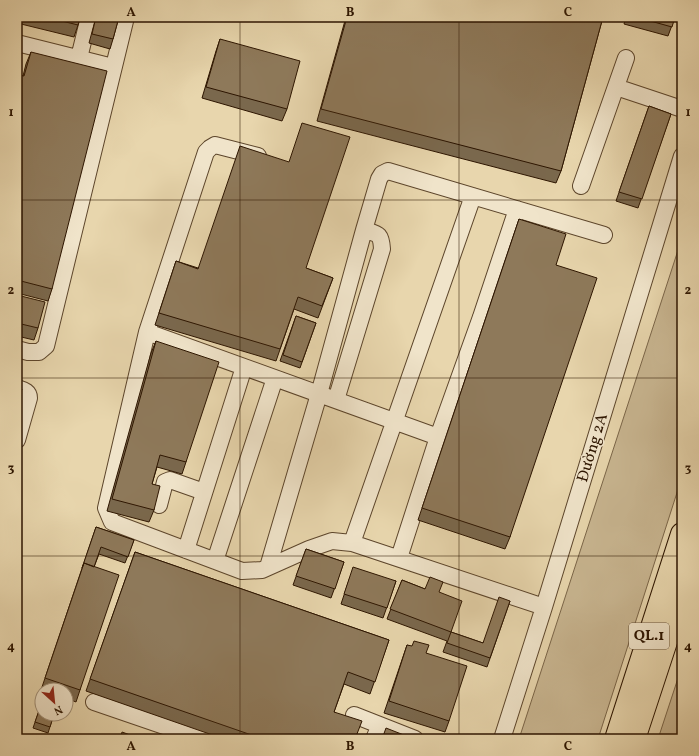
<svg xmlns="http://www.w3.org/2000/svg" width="699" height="756" viewBox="0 0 699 756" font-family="Vollkorn,serif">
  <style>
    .grass { fill: #c8b590; stroke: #7a6548 }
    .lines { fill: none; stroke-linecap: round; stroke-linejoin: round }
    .minor-casing { stroke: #5c452b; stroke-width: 18 }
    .highway-casing { stroke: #2d1500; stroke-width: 24 }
    .minor { stroke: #f0e4ca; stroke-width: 16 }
    .highway { stroke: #e8d6ad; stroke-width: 22 }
    .wall { fill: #7a684d; stroke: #2d1500 }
    .building { fill: #8e795a; stroke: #2d1500 }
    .grid { fill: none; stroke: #2d1500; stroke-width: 1; stroke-opacity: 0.55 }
    .labels { text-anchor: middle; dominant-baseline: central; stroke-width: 3; stroke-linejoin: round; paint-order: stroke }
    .shield { fill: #f0e4ca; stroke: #68533d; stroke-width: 1 }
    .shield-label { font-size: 15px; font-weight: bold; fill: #2d1500 }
    .street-label { font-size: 16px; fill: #2d1500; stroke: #f0e4ca }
    .neatline { fill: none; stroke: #2d1500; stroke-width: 1.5 }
    .grid-label { font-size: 13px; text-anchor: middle; font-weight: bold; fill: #2d1500 }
  </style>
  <rect width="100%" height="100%" fill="#e8d6ad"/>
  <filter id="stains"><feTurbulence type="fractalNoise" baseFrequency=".005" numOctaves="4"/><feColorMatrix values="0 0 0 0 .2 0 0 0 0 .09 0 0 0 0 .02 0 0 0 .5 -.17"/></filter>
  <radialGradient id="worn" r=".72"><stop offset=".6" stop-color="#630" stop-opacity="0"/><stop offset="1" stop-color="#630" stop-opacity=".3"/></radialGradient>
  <path class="grass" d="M682,238V477L598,739H519Z
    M682,666V739H658Z"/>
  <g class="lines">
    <g class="minor-casing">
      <path id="minor" d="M17,43L113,67
        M79,58L89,17
        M616,87L682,109
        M258,156L215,145L210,148L206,152L147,332L106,508L112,522L242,571L262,570L309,549L332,541L352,543L544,607
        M581,186L626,58
        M147,332L438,437
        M17,349L28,352H39L46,346L126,17
        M17,388C23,390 29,391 29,398L17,440
        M336,400L382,249C381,233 378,234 364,230
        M159,505L165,482L170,480L204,492
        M352,543L473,196
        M186,550L244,367
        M399,558L438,437L481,317L517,209
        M215,561L275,378
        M268,567L319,394L364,230L379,179L382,174L388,171L604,235
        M94,702L202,739
        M354,715L415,739
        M374,739L380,725
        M502,739L544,607L682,156"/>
    </g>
    <g class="highway-casing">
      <path id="highway" d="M616,739L682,534
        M634,739L682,593"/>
    </g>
    <use href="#minor" class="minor"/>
    <use href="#highway" class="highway"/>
  </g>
  <path class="wall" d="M23,17H80L78,25L74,37L21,24Z
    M96,17H119L113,39L110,49L89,43Z
    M346,17H603L561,171L556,183L317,121Z
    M626,17H675L668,36L624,24Z
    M220,39L287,109L282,121L202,98L216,51Z
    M31,52L52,289L48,301L17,293V75L23,76L26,64Z
    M649,106L671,114L638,208L616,201Z
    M519,219L556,265L510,537L505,549L418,520Z
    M176,261L198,268H306L333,278L318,318L294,309L276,361L155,325Z
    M17,295L38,328L34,340L17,336Z
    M296,316L316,323L300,368L280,361Z
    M156,341L186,462L182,474L157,467L152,484L154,510L149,522L107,511L151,353Z
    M96,527L134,540L125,563L99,554L94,567L80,690L76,702L66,698V690H41Z
    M306,549L344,562L331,598L293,585Z
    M135,552L389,640L370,694L344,684L334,712L355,739H224L86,691Z
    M350,577L396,581L383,618L341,604Z
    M402,580L425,589L439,593L451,632L483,643L510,601L487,667L443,652L447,641L387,619Z
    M407,645L426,653L449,721L445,732L384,713Z
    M41,705L54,714L48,733L33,728Z"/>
  <path class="building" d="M46,17H80L78,25Z
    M96,17H119L113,39L92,34Z
    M347,17H603L561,171L321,109Z
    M636,17H675L672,27Z
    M220,39L300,61L287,109L206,87Z
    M31,52L107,71L52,289L17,280V75L24,76Z
    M649,106L671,114L642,199L619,192Z
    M302,123L350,137L306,268L333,278L322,306L298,297L280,349L159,313L176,261L198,269L240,146L289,162Z
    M519,219L566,234L556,265L597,278L510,537L422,508Z
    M17,295L45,302L38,328L17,323Z
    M296,316L316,323L302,362L283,355Z
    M156,341L219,362L186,462L160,455L152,484L160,486L154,510L112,499Z
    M17,387L22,389L17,405Z
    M96,527L134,540L128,557L101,547L94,567L84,563L82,568Z
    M306,549L344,562L335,589L296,576Z
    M135,552L389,640L375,682L348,672L334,712L362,721L355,739H263L90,679Z
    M84,563L119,575L80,690L45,678Z
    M353,567L396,581L387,608L344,594Z
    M430,577L443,582L439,592L462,601L451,632L390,609L402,580L425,589Z
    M499,597L510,601L490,658L447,643L451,632L483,643Z
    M414,641L429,645L426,653L467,666L449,721L389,701L407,645L412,646Z
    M41,705L42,706V714H54L50,727L35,722Z
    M386,728L414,739H382Z
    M122,732L141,739H120Z"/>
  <path class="grid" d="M240,17V739M459,17V739M17,200H682M17,378H682M17,556H682"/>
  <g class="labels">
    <rect class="shield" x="629" y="623" width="40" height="26" rx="3"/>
    <g class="shield-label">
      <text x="649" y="636">QL.1</text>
    </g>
    <g class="street-label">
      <text transform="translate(593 448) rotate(-73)">Đường 2A</text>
    </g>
  </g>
  <rect width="699" height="756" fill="none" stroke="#e8d6ad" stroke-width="44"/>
  <g transform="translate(54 702) rotate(153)"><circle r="19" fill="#f0e4ca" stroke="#a29179"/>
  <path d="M0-3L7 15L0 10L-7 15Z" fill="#8f2418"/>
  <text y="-6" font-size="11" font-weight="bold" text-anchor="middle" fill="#2d1500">N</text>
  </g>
  <rect x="22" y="22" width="655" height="712" class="neatline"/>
  <g class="grid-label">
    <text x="131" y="16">A</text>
    <text x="350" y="16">B</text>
    <text x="568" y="16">C</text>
    <text x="11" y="116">1</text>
    <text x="688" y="116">1</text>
    <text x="11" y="294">2</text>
    <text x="688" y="294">2</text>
    <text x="11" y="472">3</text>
    <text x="688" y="472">3</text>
    <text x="11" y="650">4</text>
    <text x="688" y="650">4</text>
    <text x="131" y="750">A</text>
    <text x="350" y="750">B</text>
    <text x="568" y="750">C</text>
  </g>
  <rect width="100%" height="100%" filter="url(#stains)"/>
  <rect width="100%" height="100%" fill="url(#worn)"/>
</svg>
